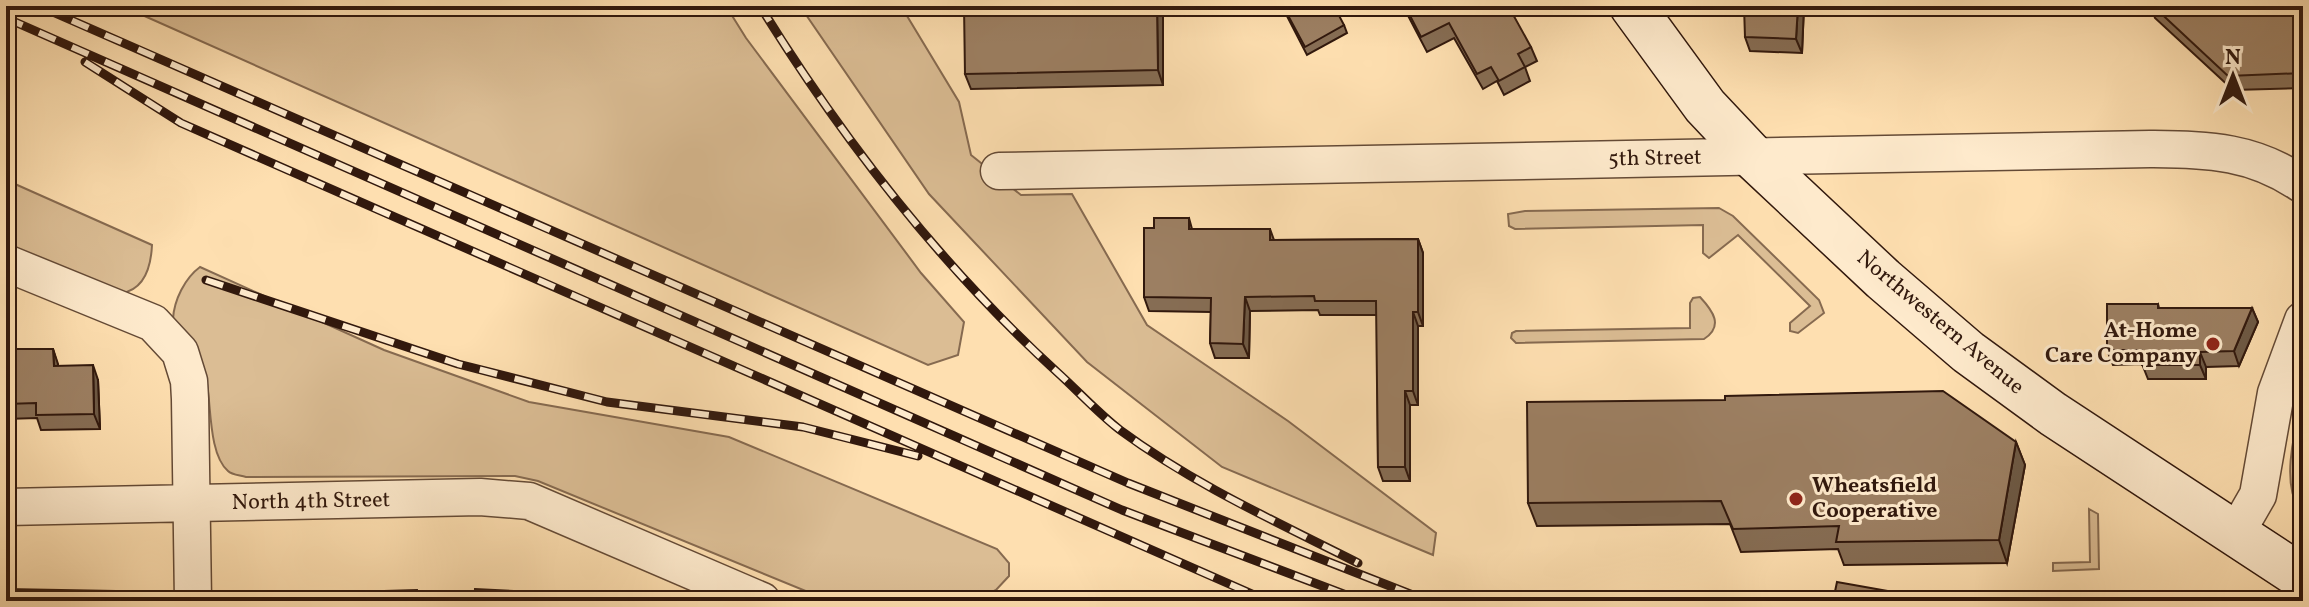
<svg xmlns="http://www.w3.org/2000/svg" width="2309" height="607" viewBox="0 0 2309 607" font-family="Vollkorn,serif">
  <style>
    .green { fill: #dbbd94; stroke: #866a50; stroke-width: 2 }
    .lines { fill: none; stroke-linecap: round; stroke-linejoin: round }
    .street-casing { stroke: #644a36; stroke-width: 39 }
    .secondary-casing { stroke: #31180d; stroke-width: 47 }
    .street { stroke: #feeacc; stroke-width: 36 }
    .secondary { stroke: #feeacc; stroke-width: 44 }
    .rail-casing { stroke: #31180d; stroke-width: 9 }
    .rail { stroke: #feeacc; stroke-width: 6; stroke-dasharray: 18; stroke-linecap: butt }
    .wall { fill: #866d54; stroke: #31180d; stroke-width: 2 }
    .shaded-wall { fill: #6d5945; stroke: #31180d; stroke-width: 2 }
    .building { fill: #9c7f62; stroke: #31180d; stroke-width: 2 }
    .poi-dot { fill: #8f2418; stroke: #feeacc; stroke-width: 3 }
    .labels { text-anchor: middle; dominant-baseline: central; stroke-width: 6; stroke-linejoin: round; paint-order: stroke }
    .street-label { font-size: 22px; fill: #31180d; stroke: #feeacc }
    .poi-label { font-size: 22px; font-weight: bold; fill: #31180d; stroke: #feeacc; text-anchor: end }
  </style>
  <rect width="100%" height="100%" fill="#fedfb0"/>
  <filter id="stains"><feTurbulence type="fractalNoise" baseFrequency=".0025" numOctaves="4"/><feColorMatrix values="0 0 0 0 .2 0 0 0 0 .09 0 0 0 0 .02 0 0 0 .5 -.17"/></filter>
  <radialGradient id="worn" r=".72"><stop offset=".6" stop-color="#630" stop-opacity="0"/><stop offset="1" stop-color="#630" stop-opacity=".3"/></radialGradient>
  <path class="green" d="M122,6H726L746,38L921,273L964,322L958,355L928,365Z
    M800,6H901L959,102L971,155L1021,195L1072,194L1147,325L1288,421L1436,533L1433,555L1222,467L1087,362L929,194Z
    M6,180L152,245C151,266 145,289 122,293L6,247Z
    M1719,208L1733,216L1819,300L1824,313L1798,333L1790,331V323L1810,306L1738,235L1709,258L1703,253V225L1515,229L1509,226L1508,214L1525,211Z
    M200,267L384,350L529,402L729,437L997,549L1009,563V576L996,590L974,601H830L538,481L515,476L246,477C239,475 232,475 228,471C207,453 212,398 205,373C200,351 189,334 173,319C174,300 185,278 200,267Z
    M1700,297C1713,311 1724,326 1704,339L1516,343L1511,338L1512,333L1516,331L1690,328V303L1693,298Z
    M2303,403V515C2280,488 2293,434 2303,403Z
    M2089,509L2098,514L2099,569L2053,571V563L2090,562Z"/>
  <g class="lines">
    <g class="street-casing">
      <path id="street" d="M999,171L2150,149C2209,150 2252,150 2303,185
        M6,263L153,323L180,352L189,381L190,399L193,601
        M6,507L480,497L529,501L762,601
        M2235,535L2258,495L2276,393L2303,320"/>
    </g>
    <g class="secondary-casing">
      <path id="secondary" d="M1632,6L1705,106L1753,157L1883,279L1968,352L2053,414L2303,578"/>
    </g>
    <use href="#street" class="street"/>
    <use href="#secondary" class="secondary"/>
    <g class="rail-casing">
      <path id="rail" d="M39,6L1128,483L1428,601
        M760,6C843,140 941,266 1057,372C1078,391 1098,413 1120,430C1193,484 1277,522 1358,563
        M6,18L1122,510L1362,601
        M85,62L181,123L1268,601
        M206,280L458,364L607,402L803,427L918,456"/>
    </g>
    <use href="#rail" class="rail"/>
  </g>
  <path class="wall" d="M1163,6V85L971,89L965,74Z
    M1403,6H1494L1499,15L1531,47L1537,61L1525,67L1530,81L1504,95L1497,81L1483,89L1454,38L1427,52Z
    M1804,6L1802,53L1750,51L1745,37Z
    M2151,6H2300L2303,9V88L2233,90L2155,18Z
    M1284,8L1344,25L1347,33L1307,55L1287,16Z
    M1189,218L1192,229H1270L1274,240L1418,239L1423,253V326H1418V405H1410V481H1383L1378,467L1377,315H1320L1318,310L1250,311L1249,358H1215L1210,343L1211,312L1149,311L1144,297L1154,228Z
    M2158,304L2159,308H2252L2258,322L2239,366L2206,367V379H2148L2142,364L2113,365L2107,350Z
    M6,349H53L58,366L98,380L100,429L41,430L37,418L6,419Z
    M2016,442L2025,465L2007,563L1844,565L1838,549L1741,552L1730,524L1537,526L1528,503Z"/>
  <path class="shaded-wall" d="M1157,6H1163V85L1158,70Z
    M1798,6H1804L1802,53L1796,39Z
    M1418,239L1423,253V326L1418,312Z
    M1245,297L1250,311L1249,358L1243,344Z
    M2252,308L2258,322L2239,366L2234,351Z
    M1413,312L1418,326V405L1413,391Z
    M53,349L58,364L59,381L54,366Z
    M2200,352L2206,367V379L2200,365Z
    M93,365L98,380L100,429L94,414Z
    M1405,391L1410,405V481L1405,467Z
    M2016,442L2025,465L2007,563L1999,540Z"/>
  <path class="building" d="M964,6H1157L1158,70L965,74Z
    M1287,6H1334L1344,25L1305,47L1284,8Z
    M1405,6H1494L1499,15L1510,9L1531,47L1518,54L1525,67L1499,81L1491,67L1477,74L1449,23L1421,37Z
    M1744,6H1798L1796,39L1745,37Z
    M2153,6H2300L2303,9V73L2228,76Z
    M1154,218H1189V229H1270V240L1418,239V312H1413V391H1405V467H1378L1376,301H1315L1314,296L1245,297L1243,344L1210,343L1211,298L1144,297V228H1154Z
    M2107,304H2158V308H2252L2234,351L2200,352V365H2142V350H2107Z
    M6,349H53L54,366L93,365L94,414L36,415V403L6,404Z
    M1943,391L2016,442L1999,540L1836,542L1839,526L1733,529L1721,501L1528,503L1527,402L1725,400V396Z
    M1837,582L1944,601H1833Z
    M6,589L115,591V601H6Z
    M475,589L513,591L512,601H474Z
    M417,590L418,601H386L385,591Z
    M253,595L326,596V601H253Z
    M995,595L1009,601H992Z"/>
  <g class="poi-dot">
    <circle cx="2213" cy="344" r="8"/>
    <circle cx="1796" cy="499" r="8"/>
  </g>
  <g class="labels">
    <g class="street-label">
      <text transform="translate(1655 159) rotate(-1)">5th Street</text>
      <text transform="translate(1940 323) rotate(40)">Northwestern Avenue</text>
      <text transform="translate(311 502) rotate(-1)">North 4th Street</text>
    </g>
    <g class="poi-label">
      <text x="2197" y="331">At-Home<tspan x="2197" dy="25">Care Company</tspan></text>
      <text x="1812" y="486" text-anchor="start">Wheatsfield<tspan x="1812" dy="25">Cooperative</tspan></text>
    </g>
  </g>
  <rect width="2309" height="607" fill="none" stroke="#fedfb0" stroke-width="32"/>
  <rect x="8" y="8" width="2293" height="591" fill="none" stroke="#31180d" stroke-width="4"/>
  <rect x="16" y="16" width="2277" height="575" fill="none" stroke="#31180d" stroke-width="2"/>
  <g transform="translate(2233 76)" stroke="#feeacc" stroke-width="6" paint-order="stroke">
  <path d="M0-6L14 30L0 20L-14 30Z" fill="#31180d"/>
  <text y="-12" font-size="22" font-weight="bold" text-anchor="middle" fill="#31180d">N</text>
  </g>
  <rect width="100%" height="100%" filter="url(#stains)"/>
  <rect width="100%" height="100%" fill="url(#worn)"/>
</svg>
